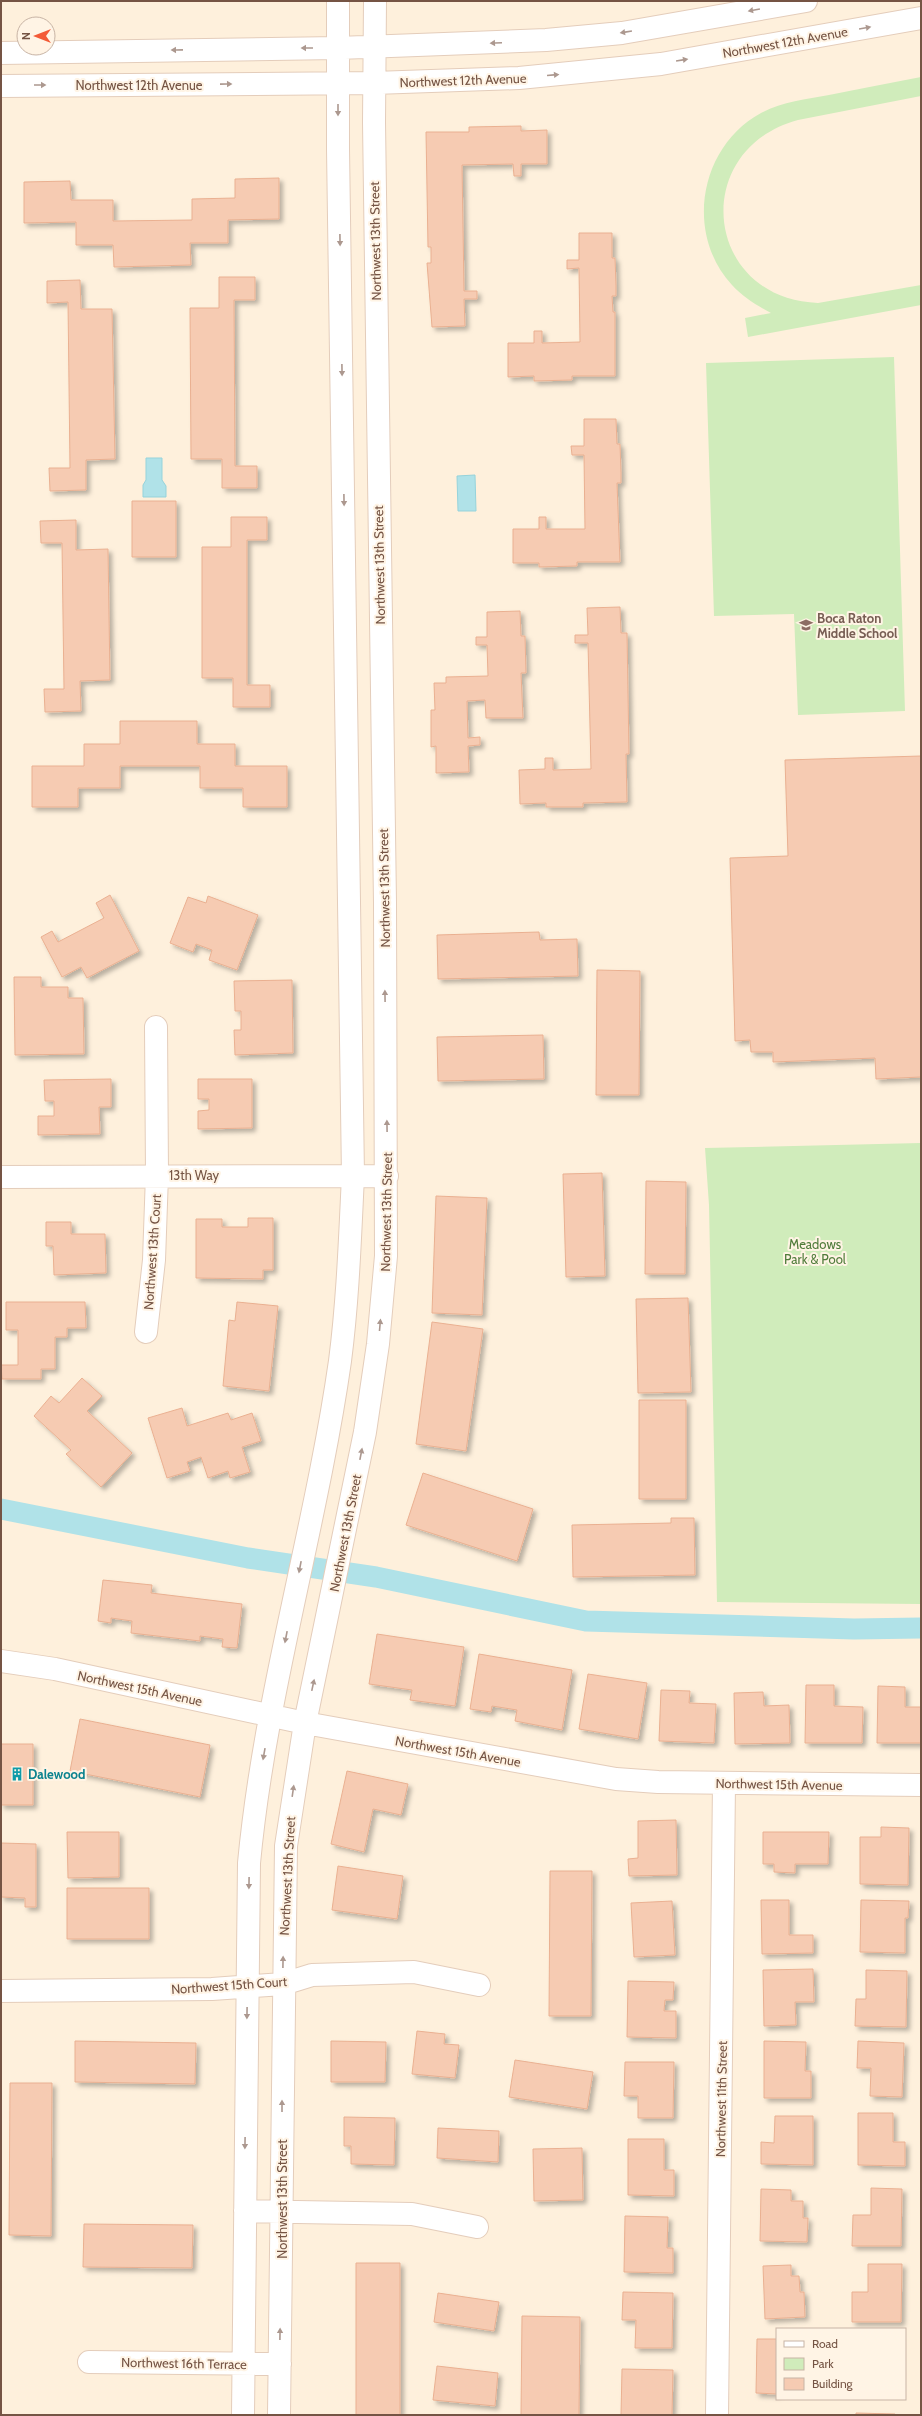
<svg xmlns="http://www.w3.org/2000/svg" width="922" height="2416" viewBox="0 0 922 2416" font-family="Cabin,sans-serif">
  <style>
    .green { fill: #d0ecbb }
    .water { fill: #b0e2e8; stroke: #96d3db }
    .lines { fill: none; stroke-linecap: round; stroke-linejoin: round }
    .canal { stroke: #b0e2e8; stroke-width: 21 }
    .building { fill: #f6cbb2; stroke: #eab091; filter: url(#shadow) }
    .minor-casing { stroke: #e4cdbb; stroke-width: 24 }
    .minor { stroke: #fff; stroke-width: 22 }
    .oneway { fill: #ac988f }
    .labels { text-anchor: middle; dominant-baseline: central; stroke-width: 4; stroke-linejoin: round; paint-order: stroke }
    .street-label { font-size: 13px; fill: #755444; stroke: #fff4e5 }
    .education-label { font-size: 13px; font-weight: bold; fill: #785e54; stroke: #fff4e5; text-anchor: start }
    .park-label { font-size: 13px; fill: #507c3b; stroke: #fff4e5 }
    .culture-label { font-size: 13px; font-weight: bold; fill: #0d838f; stroke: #fff4e5; text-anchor: start }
  </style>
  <defs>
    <filter id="shadow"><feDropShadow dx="3.5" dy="3.5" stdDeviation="2" flood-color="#0004"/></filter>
  </defs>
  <rect width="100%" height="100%" fill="#fef0dc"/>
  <path class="green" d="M921,77V96L798,120C688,150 704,299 818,303L921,285V305L748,337L745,318L771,313C756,305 743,297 732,285C684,233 700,146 761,113C782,102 806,99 829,95C859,89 890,83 921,77Z
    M894,357L905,711L798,715L794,614L714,616L706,363Z
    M921,1143V1604L717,1602L709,1205L705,1148Z"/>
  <path class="water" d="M146,458H162V480L166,486V497H143V485L146,480Z
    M475,475L476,511H458L457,476Z"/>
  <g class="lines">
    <path class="canal" d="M1,1509L248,1558L376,1577L586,1621L854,1629L921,1628"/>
  </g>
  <path class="building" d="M521,126V131L547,130V164H521V176H514L513,164L462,165L464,291H477V299H464L465,326L432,327L427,263H431V247H428L426,132H469V127Z
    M279,178V219L228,220V243H190L191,265L114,267L113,245H76V222L24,223V182L70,181L71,200H113V221L192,220V199L235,198V179Z
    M579,233H612V258H615L616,285V296H612L613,312H615V376H572V380L534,381V376L508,377V343H534V331H542V343L580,342L579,268L567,269V260H579Z
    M219,277H255V300H234L235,466H257V488H222V459H191L190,308H219Z
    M80,280L81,309H112L115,459L86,460V490L50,491L49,468H70L68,302L47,303V281Z
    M584,419H616L617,444H620L621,472V483H617L620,562H577V566L539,567V563H513V529H539V517H546V529H585L584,455H572L571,446H584Z
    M132,501H176V557H132Z
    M231,517H267V540H247V685H270V707H233V678H202V547H231Z
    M76,520V550L108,549L110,680L80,681L81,711L45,712L44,689H64L62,543H41L40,521Z
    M620,607L621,633H627L629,754H626L627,802L583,803V807H546V803L520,804L519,770L545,769V758H553V770L591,769L588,643H575V635H588L587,608Z
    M520,611L521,636H525L526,673H521L523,718H486L485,700L467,701L468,738L480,737V745L468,746L469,772L436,773V746L431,747V710H435L434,683H446V677L488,676L487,645H476V637H487V612Z
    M120,721H197V744H235V766H287V807H243V788H200V766H120V788H78V807H32V766H84V744H120Z
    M921,756V1077L876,1079L875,1058L773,1062V1052H751L750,1040L735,1041L730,858L788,856L785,760Z
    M110,895L139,951L87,978L81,967L62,977L41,937L52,931L58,942L104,918L96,903Z
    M208,896L258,915L237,970L209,960L212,950L196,944L193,952L170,943L188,897L206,903Z
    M539,932L540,940L577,939L578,976L438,979L437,935Z
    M597,970L640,971L639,1095H596Z
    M14,977H41V987H68V998H83L84,1054L15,1055Z
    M292,980L293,1053L235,1055L234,1030H241V1011H235L234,981Z
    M543,1035L544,1079L438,1081L437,1037Z
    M111,1079V1107H99L100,1134L38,1135V1116H54V1101H45L44,1080Z
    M198,1079H252V1128L198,1129V1111L209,1110V1099H198Z
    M602,1173L605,1276L566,1277L563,1174Z
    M646,1181L686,1182L685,1274H645Z
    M436,1196L487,1198L482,1315L432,1313Z
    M248,1218H273V1270H263V1279L196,1278V1219H222V1227H248Z
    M46,1222H71V1234H105L106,1273L54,1275L53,1246H46Z
    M688,1298L691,1392L638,1393L636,1299Z
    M6,1302H85L86,1328H67V1337H55V1369H41V1379H2L1,1365H18V1330H6Z
    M237,1302L278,1306L269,1391L223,1386L229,1320L235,1321Z
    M432,1322L483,1329L466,1451L416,1444Z
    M82,1378L102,1396L87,1411L132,1453L101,1487L66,1454L71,1450L34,1416L51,1396L59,1403Z
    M639,1400H686V1499H639Z
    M182,1408L187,1426L228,1413L231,1420L252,1413L261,1441L242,1447L250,1472L230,1478L228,1471L208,1478L201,1457L187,1462L190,1471L167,1478L148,1418Z
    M423,1473L533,1509L517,1561L406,1525Z
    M671,1518H694L695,1575L573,1577L572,1525L671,1523Z
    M103,1580L152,1585L151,1593L242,1604L237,1648L222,1647L223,1639L200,1636V1641L131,1633L132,1621L111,1618V1623L98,1621Z
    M377,1634L464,1647L455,1706L410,1700L412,1690L369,1684Z
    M479,1654L572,1670L562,1730L515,1721L517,1710L492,1706L491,1712L470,1709Z
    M588,1674L647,1683L638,1739L579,1729Z
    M806,1685H834V1706L863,1707L862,1743H805Z
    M878,1686L905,1687V1707H921V1743H877Z
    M661,1690L690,1691L689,1703L716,1704L714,1743L659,1741Z
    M763,1692L764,1706L789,1705L790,1743L735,1744L734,1693Z
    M80,1719L210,1745L200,1797L70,1771Z
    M1,1744H33V1805H1Z
    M347,1771L408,1784L401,1815L373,1809L364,1852L331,1844Z
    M676,1820L677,1875L629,1876L628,1859L638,1858V1821Z
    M881,1827L909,1828L908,1885L860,1884V1837H881Z
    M67,1832H119V1877L68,1878Z
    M763,1832H829L828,1864H795V1873L774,1872V1864H763Z
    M1,1843L36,1844V1907H25V1898L1,1897Z
    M338,1866L403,1876L397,1919L332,1910Z
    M550,1871H592L591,2016H549Z
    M67,1888H149V1939H67Z
    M761,1900H789V1935H813V1953L762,1954Z
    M861,1900L909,1901L908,1918H905V1953L860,1952Z
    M672,1901L675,1955L634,1957L631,1903Z
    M813,1969L814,2002H795L796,2025L764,2026L763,1970Z
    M866,1970L907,1971L906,2027L855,2026L856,1999H866Z
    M628,1981L674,1982L673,2000H665L664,2011H676V2038L627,2037Z
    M417,2031L445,2034L444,2044L459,2045L455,2078L412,2074Z
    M75,2041L196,2043L195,2084L75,2082Z
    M331,2041L386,2042L385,2082H331Z
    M764,2041L806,2042L805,2071H811V2098H764Z
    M858,2041L904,2043L902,2097L870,2096L871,2068H857Z
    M515,2060L593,2072L587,2109L509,2097Z
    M625,2062H674L673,2118H638V2096H624Z
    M10,2083H52L51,2236L9,2235Z
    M858,2113H893V2142H905V2166L858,2165Z
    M775,2116H813V2165L761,2164V2142L774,2143Z
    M344,2117L395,2118L394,2165L351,2164V2146H344Z
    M438,2128L499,2131L498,2162L437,2158Z
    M628,2139H664V2170H674V2196L628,2195Z
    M582,2148L583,2200L534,2201L533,2149Z
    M871,2188L902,2189L901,2246H852L853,2215H871Z
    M761,2189L791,2190V2201H803V2218H808L807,2242L760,2241Z
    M625,2216L668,2217L667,2248H673V2273L624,2272Z
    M84,2224L193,2225L192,2268L83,2267Z
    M356,2263H400V2415H356Z
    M868,2264H902L901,2322H852V2292H868Z
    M791,2265V2276H799L800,2292H804L805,2317L765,2319L763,2266Z
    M623,2292L673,2293L672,2348H635L636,2320H622Z
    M438,2293L499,2302L494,2331L434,2322Z
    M522,2316L580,2317L579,2415H521Z
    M757,2339H777V2394L756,2393Z
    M437,2366L498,2373L495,2406L433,2400Z
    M622,2369L673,2370L672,2415H621Z
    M856,2413L895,2414V2415H856Z"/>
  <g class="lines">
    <g class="minor-casing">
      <path id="minor" d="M1,53L338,48L546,40L622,33L806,1
        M1,86L374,83L519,78L661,64L921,18
        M1,1177L387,1176
        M146,1332L154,1260L157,1175L156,1027
        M1,1661L55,1669L305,1723L616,1779L658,1782L921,1785
        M1,1991L212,1989L283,1984L312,1975L414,1972L479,1985
        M245,2211L412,2214L477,2227
        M89,2362L280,2364
        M243,2415L249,1863C265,1693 316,1529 340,1361C348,1299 350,1237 353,1176L338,149V1
        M279,2415L286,1846L305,1723L365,1432L378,1344L386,1256L385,903L374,122L375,1
        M717,2415L724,1783"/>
    </g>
    <use href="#minor" class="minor"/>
  </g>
  <defs><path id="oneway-solid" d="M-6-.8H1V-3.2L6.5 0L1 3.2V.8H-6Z"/></defs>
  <g class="oneway">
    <use href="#oneway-solid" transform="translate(754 10) rotate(170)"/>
    <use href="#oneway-solid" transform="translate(865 28) rotate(-10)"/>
    <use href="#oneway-solid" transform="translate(626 32) rotate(171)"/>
    <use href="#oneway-solid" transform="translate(496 43) rotate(177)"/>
    <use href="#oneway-solid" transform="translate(307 48) rotate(180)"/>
    <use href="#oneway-solid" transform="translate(177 50) rotate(179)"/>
    <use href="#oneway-solid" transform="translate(682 60) rotate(-9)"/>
    <use href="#oneway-solid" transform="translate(553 75) rotate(-5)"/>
    <use href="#oneway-solid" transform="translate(226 84) rotate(-1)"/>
    <use href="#oneway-solid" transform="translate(40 85)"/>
    <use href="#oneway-solid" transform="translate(338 110) rotate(90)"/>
    <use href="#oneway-solid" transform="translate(340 240) rotate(89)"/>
    <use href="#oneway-solid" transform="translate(342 370) rotate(89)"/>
    <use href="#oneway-solid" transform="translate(344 500) rotate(89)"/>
    <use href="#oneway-solid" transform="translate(385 996) rotate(-91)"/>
    <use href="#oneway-solid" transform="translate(387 1126) rotate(-91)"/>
    <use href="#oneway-solid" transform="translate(380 1325) rotate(-85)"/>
    <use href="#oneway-solid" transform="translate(361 1454) rotate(-79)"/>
    <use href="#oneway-solid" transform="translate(300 1567) rotate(101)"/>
    <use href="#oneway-solid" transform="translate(286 1637) rotate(101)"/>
    <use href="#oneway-solid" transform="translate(313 1685) rotate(-78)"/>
    <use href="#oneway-solid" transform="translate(264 1754) rotate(100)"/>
    <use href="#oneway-solid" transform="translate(293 1791) rotate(-82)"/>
    <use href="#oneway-solid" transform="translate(249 1883) rotate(91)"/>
    <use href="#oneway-solid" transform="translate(283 1962) rotate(-89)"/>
    <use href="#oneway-solid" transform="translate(247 2013) rotate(91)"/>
    <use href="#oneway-solid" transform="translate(282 2106) rotate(-90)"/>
    <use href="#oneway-solid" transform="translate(245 2143) rotate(91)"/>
    <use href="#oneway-solid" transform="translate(280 2334) rotate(-89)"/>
  </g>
  <defs>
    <g id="school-bare" transform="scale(1.08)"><path d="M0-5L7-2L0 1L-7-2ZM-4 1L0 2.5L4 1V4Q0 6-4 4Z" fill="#8d6e63" stroke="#fff4e5" stroke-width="2.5" paint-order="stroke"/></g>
    <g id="building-bare" transform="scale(1.08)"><path d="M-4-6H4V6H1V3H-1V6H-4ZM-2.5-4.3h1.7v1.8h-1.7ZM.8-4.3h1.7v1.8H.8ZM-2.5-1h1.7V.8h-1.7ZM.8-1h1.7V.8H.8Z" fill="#0f9aa8" stroke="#fff4e5" stroke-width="2.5" paint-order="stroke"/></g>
  </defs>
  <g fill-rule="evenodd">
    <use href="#school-bare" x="806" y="625"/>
    <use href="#building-bare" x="17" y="1774"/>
  </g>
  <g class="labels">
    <g class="street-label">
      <text transform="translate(785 42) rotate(-10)">Northwest 12th Avenue</text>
      <text transform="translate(463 80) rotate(-2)">Northwest 12th Avenue</text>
      <text x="139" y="85">Northwest 12th Avenue</text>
      <text transform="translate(375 241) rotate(-91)">Northwest 13th Street</text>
      <text transform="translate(379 565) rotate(-91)">Northwest 13th Street</text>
      <text transform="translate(384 888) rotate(-91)">Northwest 13th Street</text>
      <text x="194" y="1175">13th Way</text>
      <text transform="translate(386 1212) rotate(-89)">Northwest 13th Street</text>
      <text transform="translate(152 1252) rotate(-86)">Northwest 13th Court</text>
      <text transform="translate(345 1533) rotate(-79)">Northwest 13th Street</text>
      <text transform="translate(140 1688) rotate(12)">Northwest 15th Avenue</text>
      <text transform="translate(458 1751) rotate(10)">Northwest 15th Avenue</text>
      <text transform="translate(779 1784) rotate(1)">Northwest 15th Avenue</text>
      <text transform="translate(287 1876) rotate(-87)">Northwest 13th Street</text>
      <text transform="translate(229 1985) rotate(-4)">Northwest 15th Court</text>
      <text transform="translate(721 2099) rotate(-89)">Northwest 11th Street</text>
      <text transform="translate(282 2199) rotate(-90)">Northwest 13th Street</text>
      <text transform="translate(184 2363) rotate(1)">Northwest 16th Terrace</text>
    </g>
    <g class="education-label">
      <text x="817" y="618">Boca Raton<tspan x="817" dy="15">Middle School</tspan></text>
    </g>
    <g class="park-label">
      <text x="815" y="1244">Meadows<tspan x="815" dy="15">Park &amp; Pool</tspan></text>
    </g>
    <g class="culture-label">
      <text x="28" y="1774">Dalewood</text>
    </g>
  </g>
  <rect width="922" height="2416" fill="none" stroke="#755444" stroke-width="4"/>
  <rect x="776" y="2328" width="130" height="72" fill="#fff4e5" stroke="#c8b4a5"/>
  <rect x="784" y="2341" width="20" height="6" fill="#ffffff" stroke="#c8b4a5"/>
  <text x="812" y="2348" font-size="12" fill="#755444">Road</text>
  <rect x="784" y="2358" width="20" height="12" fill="#d0ecbb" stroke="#c8b4a5"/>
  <text x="812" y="2368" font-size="12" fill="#755444">Park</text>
  <rect x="784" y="2378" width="20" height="12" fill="#f6cbb2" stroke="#c8b4a5"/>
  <text x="812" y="2388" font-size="12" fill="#755444">Building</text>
  <g transform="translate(36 36) rotate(270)"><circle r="19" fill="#fff4e5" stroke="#c8b4a5"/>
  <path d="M0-3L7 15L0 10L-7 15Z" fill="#f35a36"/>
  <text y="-6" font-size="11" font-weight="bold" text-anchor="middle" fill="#755444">N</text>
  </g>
</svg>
